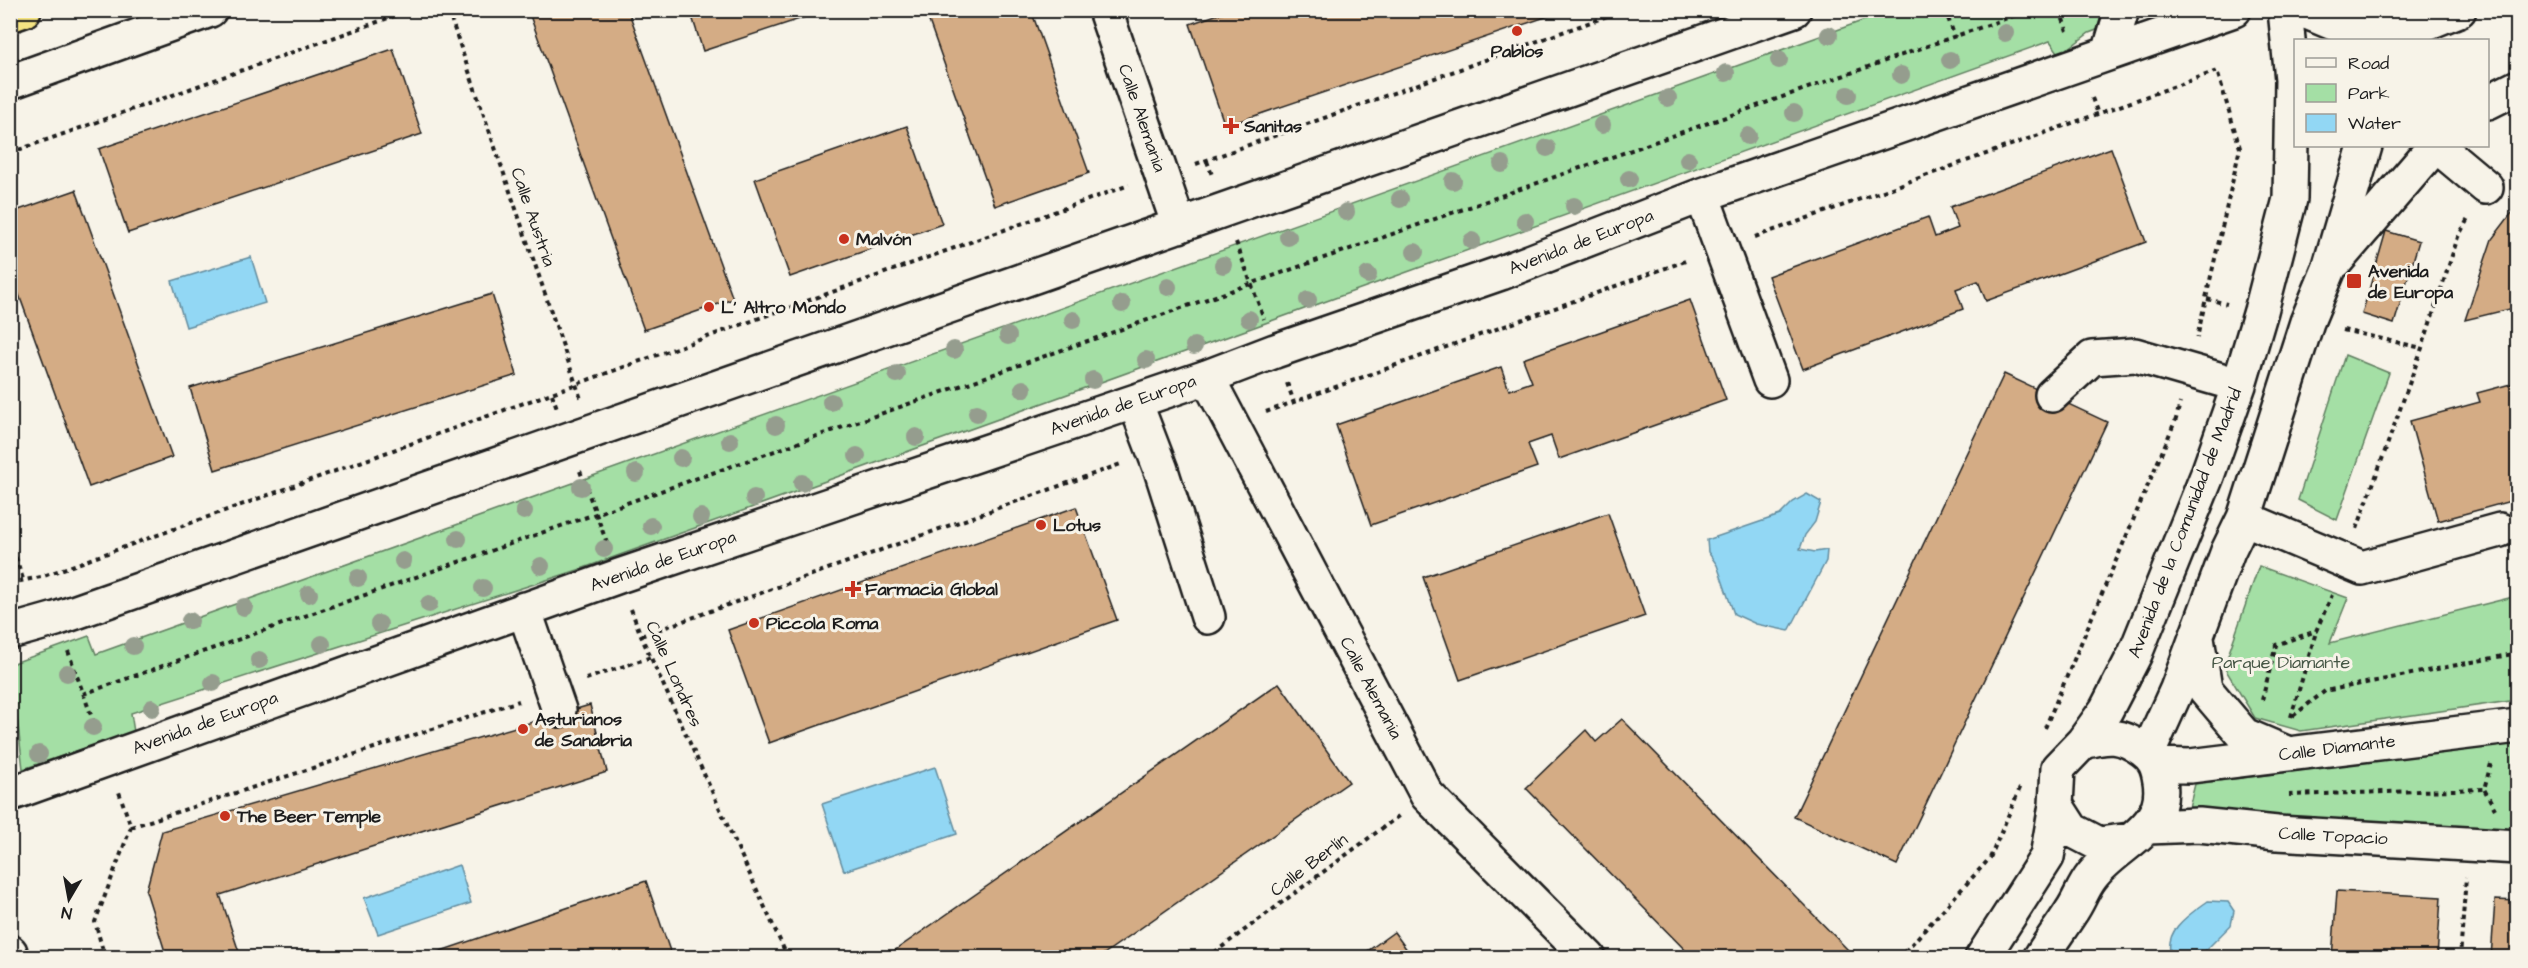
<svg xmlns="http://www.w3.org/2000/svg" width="2528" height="968" viewBox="0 0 2528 968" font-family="'Architects Daughter',sans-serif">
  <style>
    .green { fill: #a4dfa5; stroke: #607e60; stroke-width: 1.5 }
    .water { fill: #92d7f4; stroke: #638c9e; stroke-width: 1.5 }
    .building { fill: #d4ac85; stroke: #1c1c1c; stroke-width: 1.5 }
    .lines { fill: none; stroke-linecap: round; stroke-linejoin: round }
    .minor-casing { stroke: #1c1c1c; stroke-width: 38 }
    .highway-casing { stroke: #1c1c1c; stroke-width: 38 }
    .path { stroke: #1c1c1c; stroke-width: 4; stroke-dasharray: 4.5 4.5; stroke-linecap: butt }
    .minor { stroke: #f7f3e8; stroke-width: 33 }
    .highway { stroke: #f4e382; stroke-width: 33 }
    .tree { fill: #959d8e }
    .poi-dot { fill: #c8321e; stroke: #f7f3e8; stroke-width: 2 }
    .labels { text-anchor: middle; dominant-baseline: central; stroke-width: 6; stroke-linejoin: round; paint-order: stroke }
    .poi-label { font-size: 18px; font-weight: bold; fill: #1c1c1c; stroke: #f7f3e8; text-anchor: start }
    .street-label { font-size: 18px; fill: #1c1c1c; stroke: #f7f3e8 }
    .park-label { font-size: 18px; fill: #455645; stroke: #f7f3e8 }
  </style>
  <rect width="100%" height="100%" fill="#f7f3e8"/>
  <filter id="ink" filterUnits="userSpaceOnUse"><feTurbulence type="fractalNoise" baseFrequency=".0167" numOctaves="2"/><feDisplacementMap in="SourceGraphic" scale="12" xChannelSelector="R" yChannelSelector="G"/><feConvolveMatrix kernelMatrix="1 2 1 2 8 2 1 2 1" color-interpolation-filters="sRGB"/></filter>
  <g filter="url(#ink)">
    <path class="green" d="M1890,11H2145L2089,33L2060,55L2050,41L578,570L131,713L134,732L23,769L17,717L11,704V664L89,636L96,654Z
      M2345,355L2389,373L2337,520L2298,500Z
      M2259,566L2348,598L2330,643L2517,596V700L2301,731L2255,718L2224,667Z
      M2517,743V830L2188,812L2195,784Z"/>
    <path class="water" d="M251,257L265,303L186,327L172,281Z
      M1807,494L1821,502L1815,522L1805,535L1800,549L1815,552L1827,550L1826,561L1789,631L1756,624L1734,614L1717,565L1708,552L1707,540L1780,515L1793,502Z
      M935,767L957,834L844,871L822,804Z
      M459,865L471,903L378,934L364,898Z
      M2208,901L2228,902L2234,911L2231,925L2200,956H2171C2163,930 2190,914 2208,901Z"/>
    <path class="building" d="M528,10H628L733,299L644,330Z
      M690,10H827L703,51Z
      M925,10H1031L1089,173L995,206Z
      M1230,10H1566L1225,126L1190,24Z
      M393,49L422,134L128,233L99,149Z
      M907,126L942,224L790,277L755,179Z
      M2111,148L2146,242L1986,301L1978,281L1956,289L1963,309L1803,369L1768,276L1928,217L1935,237L1958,228L1950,207Z
      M76,190L172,457L89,487L10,270V213Z
      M2518,205V307L2465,320L2492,239Z
      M2386,231L2419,241L2394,324L2362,314Z
      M492,294L517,375L215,470L190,388Z
      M1690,300L1726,400L1559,459L1551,436L1528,444L1537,467L1371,525L1336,425L1501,367L1509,390L1532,382L1523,359Z
      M2004,374L2107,422L1897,865L1794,817Z
      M2518,382V499L2438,521L2410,421L2480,402L2477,393Z
      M1076,507L1117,620L769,743L728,630Z
      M1608,513L1645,616L1460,680L1423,577Z
      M1279,683L1349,782L1098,958H884Z
      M590,705L607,772L220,895L241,958H167L146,891L162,831Z
      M1622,719L1849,951L1842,958H1693L1526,788L1586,730L1596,742Z
      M646,881L672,957L420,958Z
      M2337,891L2441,897L2437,958H2332Z
      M2495,900L2518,901V958H2491Z
      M1394,932L1413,958H1358Z"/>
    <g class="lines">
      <g class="minor-casing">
        <path id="minor" d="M1105,10L1179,226
          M2302,10L2345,28L2412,29L2459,10
          M2109,53L2122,10
          M10,82L210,10
          M2488,102L2518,87
          M2437,146L2486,187
          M1702,195L1770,380
          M2336,261L2435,146
          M1207,377L1427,795L1589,958
          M2052,395L2092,358L2135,355L2239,385
          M1135,402L1161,470L1208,617
          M2244,518L2362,568L2500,530
          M524,609L559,710
          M10,632L56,619L1794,10
          M2197,638L2205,689L2244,735L2286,753
          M2148,753L2177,689L2228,551L2244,518L2307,322L2329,269L2365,146
          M2157,765L2190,766L2518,726
          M10,794L619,576L1207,377L1275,351L1501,273L1702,195L2234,10
          M2056,805L2072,830L2099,844L2130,840
          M2148,827L2199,825L2277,833L2518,847
          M10,952L12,958
          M1982,958L2047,857L2056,805L2058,768L2083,742L2106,710L2135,654L2207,476L2239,385L2261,311L2290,199L2292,79L2285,10
          M2040,958C2050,942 2061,928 2071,912C2079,901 2083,887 2092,876C2117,843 2168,830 2160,781C2158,768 2155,758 2143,750C2121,734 2109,735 2083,742"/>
      </g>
      <g class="highway-casing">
        <path id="highway" d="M10,15L24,10"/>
      </g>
      <path class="path" d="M448,10L581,399
        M1945,10L1955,37
        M2060,10L2067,31
        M2092,98L2098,114
        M10,153L411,10
        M1207,161L1213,178
        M1196,164L1624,10
        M2511,165L2518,159
        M1755,237L2217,71L2240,148L2197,338
        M1236,242L1264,319
        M2207,299L2227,304
        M2343,330L2422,348
        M1287,383L1294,402
        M552,394L557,408
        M1266,412L1688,260
        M580,471L607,543
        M2357,529L2422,348L2458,237L2469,217
        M10,540L23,579
        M10,583L41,577L1129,185
        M631,609L641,636L788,958
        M641,636L1121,464
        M68,651L95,726
        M586,679L651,657
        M83,694L2030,10
        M2262,700L2276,645L2316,631L2332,595
        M2293,716L2325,691L2518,653
        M2291,717L2316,632
        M2045,728L2176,419L2180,403
        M2491,764L2484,789L2495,809
        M2289,795L2484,789
        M131,827L519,701
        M105,958L95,922L131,827L119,792
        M1207,958L1400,815
        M1899,958L1990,858L2020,788
        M2460,958L2466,877"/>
      <use href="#minor" class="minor"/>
      <use href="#highway" class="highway"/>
    </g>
    <g class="tree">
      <circle cx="2005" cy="33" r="9"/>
      <circle cx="1829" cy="35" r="9"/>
      <circle cx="1779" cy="60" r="9"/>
      <circle cx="1950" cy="60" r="9"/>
      <circle cx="1726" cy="73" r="9"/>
      <circle cx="1901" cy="75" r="9"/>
      <circle cx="1848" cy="95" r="9"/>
      <circle cx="1668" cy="98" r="9"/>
      <circle cx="1794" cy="113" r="9"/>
      <circle cx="1602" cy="125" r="9"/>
      <circle cx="1748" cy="136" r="9"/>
      <circle cx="1547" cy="148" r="9"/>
      <circle cx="1688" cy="160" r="9"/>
      <circle cx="1502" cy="164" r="9"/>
      <circle cx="1629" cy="179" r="9"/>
      <circle cx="1453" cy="181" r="9"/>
      <circle cx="1400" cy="199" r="9"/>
      <circle cx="1574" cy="206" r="9"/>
      <circle cx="1346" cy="212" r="9"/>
      <circle cx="1525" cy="221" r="9"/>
      <circle cx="1288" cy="237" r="9"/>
      <circle cx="1472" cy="241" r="9"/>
      <circle cx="1415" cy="252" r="9"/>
      <circle cx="1223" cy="265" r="9"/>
      <circle cx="1368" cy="275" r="9"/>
      <circle cx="1168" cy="287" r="9"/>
      <circle cx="1308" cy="300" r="9"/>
      <circle cx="1122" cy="304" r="9"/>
      <circle cx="1249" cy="319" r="9"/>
      <circle cx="1073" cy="320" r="9"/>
      <circle cx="1008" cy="336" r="9"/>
      <circle cx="1194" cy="346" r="9"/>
      <circle cx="954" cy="350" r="9"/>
      <circle cx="1146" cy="360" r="9"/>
      <circle cx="897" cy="374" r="9"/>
      <circle cx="1093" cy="380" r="9"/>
      <circle cx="1023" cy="389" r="9"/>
      <circle cx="831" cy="402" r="9"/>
      <circle cx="977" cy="413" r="9"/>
      <circle cx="776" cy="425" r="9"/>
      <circle cx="916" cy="437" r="9"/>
      <circle cx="730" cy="441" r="9"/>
      <circle cx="857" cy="456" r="9"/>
      <circle cx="681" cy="458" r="9"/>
      <circle cx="636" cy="473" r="9"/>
      <circle cx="802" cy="483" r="9"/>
      <circle cx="581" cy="487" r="9"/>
      <circle cx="754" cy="498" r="9"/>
      <circle cx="524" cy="511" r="9"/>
      <circle cx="701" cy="517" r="9"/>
      <circle cx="651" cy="526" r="9"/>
      <circle cx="458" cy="539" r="9"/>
      <circle cx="604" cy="549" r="9"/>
      <circle cx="403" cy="561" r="9"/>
      <circle cx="541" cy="566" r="9"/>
      <circle cx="358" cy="578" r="9"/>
      <circle cx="483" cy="588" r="9"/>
      <circle cx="309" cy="594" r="9"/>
      <circle cx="429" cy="604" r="9"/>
      <circle cx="244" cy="607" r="9"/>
      <circle cx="190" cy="621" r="9"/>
      <circle cx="379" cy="624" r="9"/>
      <circle cx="322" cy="644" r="9"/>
      <circle cx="133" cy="646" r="9"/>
      <circle cx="259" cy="660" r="9"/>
      <circle cx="67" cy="673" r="9"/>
      <circle cx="213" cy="683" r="9"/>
      <circle cx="152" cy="708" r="9"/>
      <circle cx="93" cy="727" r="9"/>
      <circle cx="39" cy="754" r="9"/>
    </g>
  </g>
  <g class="poi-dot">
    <circle cx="1517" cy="31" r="6"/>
    <path d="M1228 117h6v6h6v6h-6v6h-6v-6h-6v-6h6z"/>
    <circle cx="844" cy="239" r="6"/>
    <rect x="2346" y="273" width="16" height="16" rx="3"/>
    <circle cx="709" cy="307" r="6"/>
    <circle cx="1041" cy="525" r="6"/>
    <path d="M850 580h6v6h6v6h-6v6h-6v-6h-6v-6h6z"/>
    <circle cx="754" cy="623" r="6"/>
    <circle cx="523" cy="729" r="6"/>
    <circle cx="225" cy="816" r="6"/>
  </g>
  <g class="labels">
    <g class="poi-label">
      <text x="1517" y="51" text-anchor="middle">Pablos</text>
      <text x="1244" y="126">Sanitas</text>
      <text x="856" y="239">Malvón</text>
      <text x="2368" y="271">Avenida<tspan x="2368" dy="21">de Europa</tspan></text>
      <text x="721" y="307">L' Altro Mondo</text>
      <text x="1053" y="525">Lotus</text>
      <text x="865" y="589">Farmacia Global</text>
      <text x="766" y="623">Piccola Roma</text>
      <text x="535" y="719">Asturianos<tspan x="535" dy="21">de Sanabria</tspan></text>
      <text x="237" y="816">The Beer Temple</text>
    </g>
    <g class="street-label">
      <text transform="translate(1142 118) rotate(71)">Calle Alemania</text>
      <text transform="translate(533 217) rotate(71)">Calle Austria</text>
      <text transform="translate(1581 242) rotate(-21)">Avenida de Europa</text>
      <text transform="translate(1123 405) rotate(-19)">Avenida de Europa</text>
      <text transform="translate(2185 523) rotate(-69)">Avenida de la Comunidad de Madrid</text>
      <text transform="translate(663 561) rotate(-19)">Avenida de Europa</text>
      <text transform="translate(674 674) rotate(66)">Calle Londres</text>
      <text transform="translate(1371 688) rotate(62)">Calle Alemania</text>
      <text transform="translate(205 723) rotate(-20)">Avenida de Europa</text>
      <text transform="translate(2337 748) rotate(-7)">Calle Diamante</text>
      <text transform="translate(2333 836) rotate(3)">Calle Topacio</text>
      <text transform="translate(1309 865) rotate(-37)">Calle Berlín</text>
    </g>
    <g class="park-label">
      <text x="2281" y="662">Parque Diamante</text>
    </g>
  </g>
  <rect width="2528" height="968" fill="none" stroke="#f7f3e8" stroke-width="36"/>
  <rect x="18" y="18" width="2492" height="932" fill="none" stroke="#1c1c1c" stroke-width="2" filter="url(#ink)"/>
  <rect x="2294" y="39" width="195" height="108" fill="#f7f3e8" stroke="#9f9d96" stroke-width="1.5"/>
  <rect x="2306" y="58" width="30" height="9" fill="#f7f3e8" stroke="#9f9d96" stroke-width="1.5"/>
  <text x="2348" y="69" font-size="18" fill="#1c1c1c">Road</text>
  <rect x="2306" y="84" width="30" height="18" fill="#a4dfa5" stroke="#9f9d96" stroke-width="1.5"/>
  <text x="2348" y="99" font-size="18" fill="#1c1c1c">Park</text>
  <rect x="2306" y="114" width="30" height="18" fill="#92d7f4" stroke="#9f9d96" stroke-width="1.5"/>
  <text x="2348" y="129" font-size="18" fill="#1c1c1c">Water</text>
  <g transform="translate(69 899) rotate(190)" stroke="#f7f3e8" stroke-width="4.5" paint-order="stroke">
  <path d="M0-4.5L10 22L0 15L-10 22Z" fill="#1c1c1c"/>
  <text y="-9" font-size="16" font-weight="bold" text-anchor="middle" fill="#1c1c1c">N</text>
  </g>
</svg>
